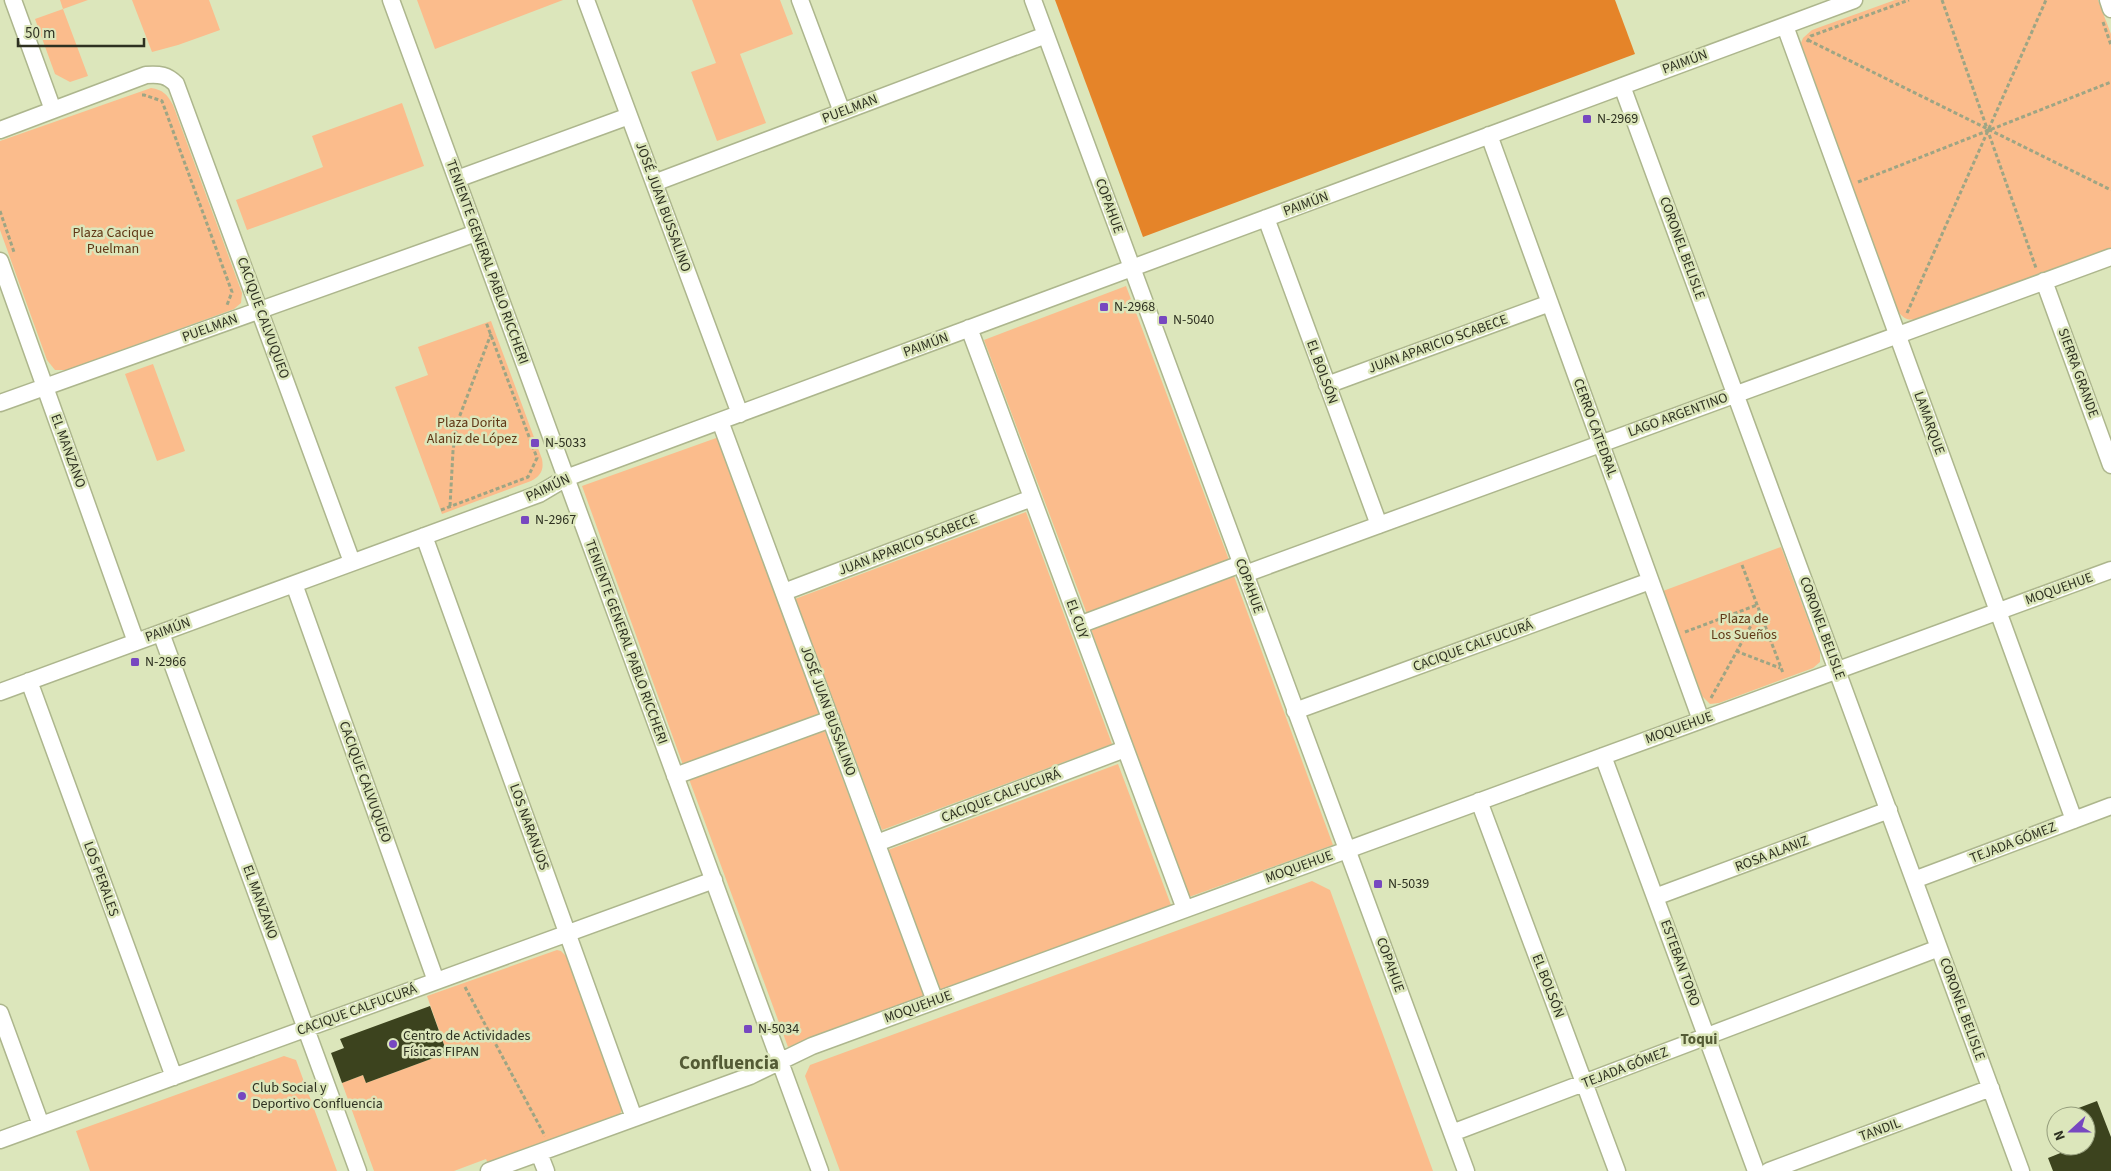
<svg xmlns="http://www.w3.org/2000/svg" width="2111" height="1171" viewBox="0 0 2111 1171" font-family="'Source Sans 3',sans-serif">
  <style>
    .green { fill: #fbbc8c }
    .forest { fill: #e58429 }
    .building { fill: #3c431e }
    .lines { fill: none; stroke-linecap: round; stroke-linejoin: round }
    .minor-casing { stroke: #adb68d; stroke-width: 19 }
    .path { stroke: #9ea584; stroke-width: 3; stroke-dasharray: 4 2.5; stroke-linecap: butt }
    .minor { stroke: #fff; stroke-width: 16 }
    .poi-dot { fill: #7748c0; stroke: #dce6bb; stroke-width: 2 }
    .labels { text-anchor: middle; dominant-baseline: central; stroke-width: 5; stroke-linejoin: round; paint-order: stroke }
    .street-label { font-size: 14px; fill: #2e3121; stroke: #dce6bb }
    .poi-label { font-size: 14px; fill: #2e3121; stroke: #dce6bb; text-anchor: start }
    .park-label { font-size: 14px; fill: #603816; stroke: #dce6bb }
    .neighbourhood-label { font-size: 15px; font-weight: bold; fill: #545b35; stroke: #dce6bb }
    .district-label { font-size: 19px; font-weight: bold; fill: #545b35; stroke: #dce6bb }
  </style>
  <rect width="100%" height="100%" fill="#dce6bb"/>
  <path class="green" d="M60,0H88L63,9L88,76L70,82L55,74L35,19L63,9Z
    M132,0H209L220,30L178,45L152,52Z
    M417,0H563L435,49Z
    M692,0H780L793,34L740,54L766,123L717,141L691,72L716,63Z
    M1895,0H2098L2111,34V248L1916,319C1907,321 1903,318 1897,310L1801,43L1803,38L1812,30Z
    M151,88C163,90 167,94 173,105L242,293L241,303L234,309L67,370H55L47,360L0,230V141Z
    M402,103L424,166L247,230L236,200L323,167L312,136Z
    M1126,286L1229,560L1087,614L984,340Z
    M491,321L542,459C544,470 541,476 531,481L442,514L395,387L428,375L418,347Z
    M153,364L185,451L157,461L125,374Z
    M719,437L820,716L683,765L582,486Z
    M1026,512L1112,744L882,830L795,599Z
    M1781,547L1820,652V662L1813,668L1719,703L1710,704L1702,696L1663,591Z
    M1234,576L1333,845L1189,897L1091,629Z
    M824,729L924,997L788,1047L689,779Z
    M1118,764L1171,905L941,991L888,850Z
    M1312,881L1330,890L1433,1171H840L805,1076L810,1065Z
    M557,950L561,951L567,957L622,1105V1109L619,1117L489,1166L486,1159L454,1171H374L342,1083L363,1075L366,1083L447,1053L427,996Z
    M284,1056L296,1060L337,1171H90L76,1131Z"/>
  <path class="forest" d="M1055,0H1615L1635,54L1143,237Z"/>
  <path class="building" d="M430,1006L447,1053L366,1083L363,1075L342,1083L331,1053L344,1048L340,1039Z
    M2097,1101L2111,1137V1171H2053L2048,1158L2078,1146H2086V1116L2060,1115Z"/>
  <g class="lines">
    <g class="minor-casing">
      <path id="minor" d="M13,0L53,110
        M391,0L820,1171
        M586,0L740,414
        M800,0L842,112
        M1033,0L1466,1171
        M2108,0L2111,9
        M1785,26L2074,820
        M1622,86L2021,1171
        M0,130L146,75C160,74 167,75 176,84L352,562
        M1489,135L1701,720
        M457,179L629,116
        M654,183L1046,35
        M1266,218L1379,525
        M0,261L136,642
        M2044,281L2111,465
        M969,328L1185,909
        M1327,385L1550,303
        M0,403L476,233
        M720,421L935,1001
        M424,536L634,1118
        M1245,574L2111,257
        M294,584L436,981
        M784,592L1032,498
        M1079,625L1241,564
        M161,633L358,1171
        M29,681L174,1077
        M0,692L539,494L566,478L1854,0
        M1295,711L1650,581
        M1603,756L1756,1171
        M675,776L831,719
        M1479,801L1617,1171
        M877,843L1125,749
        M1914,880L2111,806
        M1655,897L1889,810
        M0,1013L41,1125
        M1452,1133L1939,948
        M0,1140L714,880
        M539,1153L546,1171
        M489,1171L750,1076L812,1046L2111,570
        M1769,1171L1991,1088"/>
    </g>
    <path class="path" d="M1942,0L2036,268
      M2103,22L2111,45
      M1808,40L2111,190
      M1807,42L1811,36L1909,0
      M142,95H144L162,101L232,292L227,305
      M1858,182L2111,82
      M0,211L14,252
      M1907,313L2046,0
      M450,506L453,451L457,423L491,334
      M441,510L528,477L537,458L486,322
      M1742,565L1783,673
      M1685,632L1757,605
      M1736,651L1780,668
      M1711,698L1759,611
      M465,987L545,1136"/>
    <use href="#minor" class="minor"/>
  </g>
  <g class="poi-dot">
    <rect x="1582" y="114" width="10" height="10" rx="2.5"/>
    <rect x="1099" y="302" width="10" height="10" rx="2.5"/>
    <rect x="1158" y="315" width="10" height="10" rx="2.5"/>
    <rect x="530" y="438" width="10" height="10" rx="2.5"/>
    <rect x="520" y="515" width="10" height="10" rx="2.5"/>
    <rect x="130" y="657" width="10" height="10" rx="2.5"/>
    <rect x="1373" y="879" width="10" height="10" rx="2.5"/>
    <rect x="743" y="1024" width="10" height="10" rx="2.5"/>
    <circle cx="393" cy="1044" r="5"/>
    <circle cx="242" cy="1096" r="5"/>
  </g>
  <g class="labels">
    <g class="street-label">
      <text transform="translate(1685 62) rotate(-20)">PAIMÚN</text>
      <text transform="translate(850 109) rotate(-21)">PUELMAN</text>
      <text transform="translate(1306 204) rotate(-20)">PAIMÚN</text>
      <text transform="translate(1109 206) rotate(70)">COPAHUE</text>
      <text transform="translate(663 207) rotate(70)">JOSÉ JUAN BUSSALINO</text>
      <text transform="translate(1682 248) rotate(70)">CORONEL BELISLE</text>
      <text transform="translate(487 262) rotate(70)">TENIENTE GENERAL PABLO RICCHERI</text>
      <text transform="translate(263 318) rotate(70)">CACIQUE CALVUQUEO</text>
      <text transform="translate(210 328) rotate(-20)">PUELMAN</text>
      <text transform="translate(1438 344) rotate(-20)">JUAN APARICIO SCABECE</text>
      <text transform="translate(926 345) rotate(-20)">PAIMÚN</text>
      <text transform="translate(1322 372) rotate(70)">EL BOLSÓN</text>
      <text transform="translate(2078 373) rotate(70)">SIERRA GRANDE</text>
      <text transform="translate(1678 415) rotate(-20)">LAGO ARGENTINO</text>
      <text transform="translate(1929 423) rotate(70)">LAMARQUE</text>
      <text transform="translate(1595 428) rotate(70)">CERRO CATEDRAL</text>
      <text transform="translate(68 451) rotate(70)">EL MANZANO</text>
      <text transform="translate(548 488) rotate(-25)">PAIMÚN</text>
      <text transform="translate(908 545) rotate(-21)">JUAN APARICIO SCABECE</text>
      <text transform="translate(1249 586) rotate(70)">COPAHUE</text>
      <text transform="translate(2059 589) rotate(-20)">MOQUEHUE</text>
      <text transform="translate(1077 619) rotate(70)">EL CUY</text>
      <text transform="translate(1822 628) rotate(70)">CORONEL BELISLE</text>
      <text transform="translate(168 630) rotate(-20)">PAIMÚN</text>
      <text transform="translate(626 642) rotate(70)">TENIENTE GENERAL PABLO RICCHERI</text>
      <text transform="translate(1473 646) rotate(-20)">CACIQUE CALFUCURÁ</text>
      <text transform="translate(828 711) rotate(70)">JOSÉ JUAN BUSSALINO</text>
      <text transform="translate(1679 728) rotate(-20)">MOQUEHUE</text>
      <text transform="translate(365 782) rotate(70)">CACIQUE CALVUQUEO</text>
      <text transform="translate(1001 796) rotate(-21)">CACIQUE CALFUCURÁ</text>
      <text transform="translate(529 827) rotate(70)">LOS NARANJOS</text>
      <text transform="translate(2013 843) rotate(-21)">TEJADA GÓMEZ</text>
      <text transform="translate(1772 854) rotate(-21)">ROSA ALANIZ</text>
      <text transform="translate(1299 867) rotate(-20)">MOQUEHUE</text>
      <text transform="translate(101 879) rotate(70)">LOS PERALES</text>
      <text transform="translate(260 902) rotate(70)">EL MANZANO</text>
      <text transform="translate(1680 963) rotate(70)">ESTEBAN TORO</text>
      <text transform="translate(1390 965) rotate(70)">COPAHUE</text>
      <text transform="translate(1548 986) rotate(69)">EL BOLSÓN</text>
      <text transform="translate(918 1007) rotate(-20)">MOQUEHUE</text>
      <text transform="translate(1962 1009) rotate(70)">CORONEL BELISLE</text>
      <text transform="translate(357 1010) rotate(-20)">CACIQUE CALFUCURÁ</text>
      <text transform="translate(1625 1068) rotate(-21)">TEJADA GÓMEZ</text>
      <text transform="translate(1880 1130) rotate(-20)">TANDIL</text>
    </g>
    <g class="poi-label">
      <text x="1597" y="119">N-2969</text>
      <text x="1114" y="307">N-2968</text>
      <text x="1173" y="320">N-5040</text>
      <text x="545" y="443">N-5033</text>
      <text x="535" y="520">N-2967</text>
      <text x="145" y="662">N-2966</text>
      <text x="1388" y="884">N-5039</text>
      <text x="758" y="1029">N-5034</text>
      <text x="403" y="1036">Centro de Actividades<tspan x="403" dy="16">Físicas FIPAN</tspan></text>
      <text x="252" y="1088">Club Social y<tspan x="252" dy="16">Deportivo Confluencia</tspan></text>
    </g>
    <g class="park-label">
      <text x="113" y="233">Plaza Cacique<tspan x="113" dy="16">Puelman</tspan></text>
      <text x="472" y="423">Plaza Dorita<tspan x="472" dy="16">Alaniz de López</tspan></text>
      <text x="1744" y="619">Plaza de<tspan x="1744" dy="16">Los Sueños</tspan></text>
    </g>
    <g class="neighbourhood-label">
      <text x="1699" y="1039">Toqui</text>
    </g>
    <g class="district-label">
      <text x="729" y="1063">Confluencia</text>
    </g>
  </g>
  <g transform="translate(2071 1131) rotate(249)"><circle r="24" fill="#dce6bb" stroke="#969e7d"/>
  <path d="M0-4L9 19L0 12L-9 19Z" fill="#7748c0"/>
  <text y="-8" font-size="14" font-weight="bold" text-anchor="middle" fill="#2e3121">N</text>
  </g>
  <path d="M18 38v8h126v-8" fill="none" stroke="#2e3121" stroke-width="2.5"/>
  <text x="25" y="38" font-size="15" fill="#2e3121" stroke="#dce6bb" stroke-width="4" paint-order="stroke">50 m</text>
</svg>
